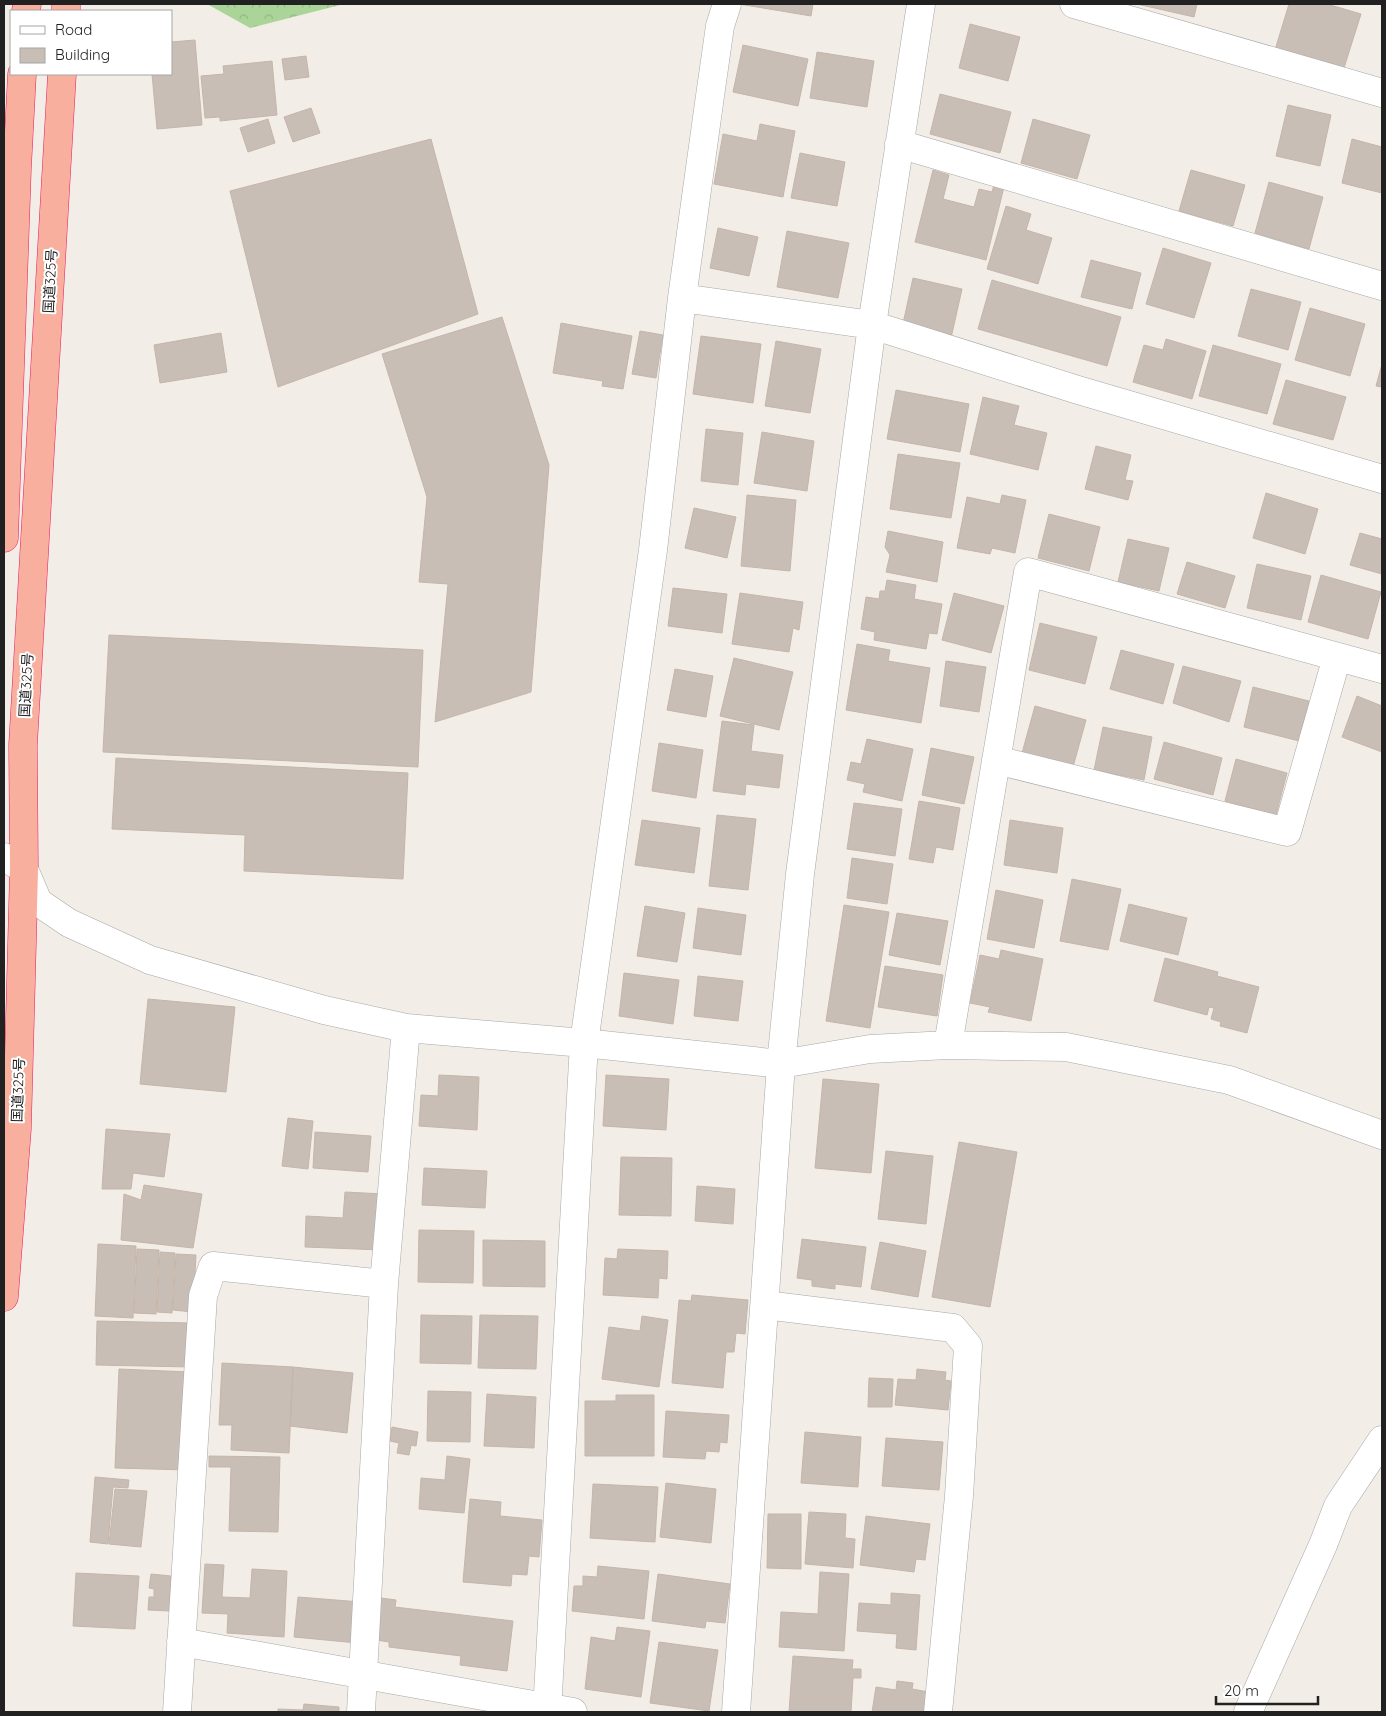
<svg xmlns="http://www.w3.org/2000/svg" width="1386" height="1716" viewBox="0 0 1386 1716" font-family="Quicksand,'Noto Sans JP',sans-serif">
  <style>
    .forest { fill: url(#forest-crowns) }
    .building { fill: #c8beb6; stroke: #c6b5a8 }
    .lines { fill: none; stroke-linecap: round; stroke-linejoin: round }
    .minor-casing { stroke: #a8a8a8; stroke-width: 29 }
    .tertiary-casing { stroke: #a8a8a8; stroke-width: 29 }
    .trunk-casing { stroke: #ec1863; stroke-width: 29 }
    .minor { stroke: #fff; stroke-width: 28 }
    .tertiary { stroke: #fff; stroke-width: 28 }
    .trunk { stroke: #f8af9e; stroke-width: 28 }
    .labels { text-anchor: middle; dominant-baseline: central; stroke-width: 4; stroke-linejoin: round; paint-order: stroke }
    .street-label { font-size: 14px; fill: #212121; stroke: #fff }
  </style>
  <defs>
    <pattern id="forest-crowns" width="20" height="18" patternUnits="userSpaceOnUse" patternTransform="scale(1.25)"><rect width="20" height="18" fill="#abd598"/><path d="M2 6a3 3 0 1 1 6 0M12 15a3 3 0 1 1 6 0" fill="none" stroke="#93b783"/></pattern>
  </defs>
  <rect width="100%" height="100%" fill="#f2eee7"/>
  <path class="forest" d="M207,4H344L250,28Z"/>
  <path class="building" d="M739,4H813L811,16Z
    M1137,4H1197L1194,17Z
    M1289,4H1327L1361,14L1343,71L1275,50Z
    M970,24L1020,37L1008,81L959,68Z
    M195,40L202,125L157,129L152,74H171V42Z
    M743,45L808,59L798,106L733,92Z
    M817,52L874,61L867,107L810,98Z
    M306,56L309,77L285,80L282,59Z
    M272,61L277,115L220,121V117L205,118L201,76L224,74L223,66Z
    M940,94L1011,112L1000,153L930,134Z
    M1288,105L1331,115L1320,166L1276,156Z
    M311,108L320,133L293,142L284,117Z
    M268,119L275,143L248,152L240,128Z
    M1033,119L1090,135L1077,179L1021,163Z
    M760,124L795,131L783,197L714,184L723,134L757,141Z
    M431,139L478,314L278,387L230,191Z
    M1352,139L1382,147V193L1342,183Z
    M800,153L845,162L837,206L791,198Z
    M933,170L949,175L943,199L974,207L979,189L992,192L994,185L1004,187L986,260L915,242Z
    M1191,170L1245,185L1233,226L1179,211Z
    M1269,182L1323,197L1309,249L1255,233Z
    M1006,206L1031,214L1026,230L1052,238L1038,284L987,269Z
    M718,228L758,237L749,276L710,268Z
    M787,231L849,243L838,298L777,287Z
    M1163,248L1211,263L1194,318L1146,304Z
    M1091,260L1141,273L1132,309L1081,297Z
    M913,278L962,289L951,338L902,328Z
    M992,280L1121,317L1107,366L978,329Z
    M1251,289L1301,302L1288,350L1238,336Z
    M1310,308L1365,324L1350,376L1295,360Z
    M502,317L549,465L531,692L435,722L448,584L419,582L427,497L382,354Z
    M561,323L632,336L623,389L602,386L603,381L553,373Z
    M640,331L663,335L656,378L632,374Z
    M221,333L227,372L160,383L154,345Z
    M701,336L761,344L753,403L693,394Z
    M1166,339L1206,351L1192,399L1133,382L1144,345L1163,350Z
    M776,341L821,349L810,413L765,406Z
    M1213,345L1281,364L1267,414L1199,396Z
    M1382,364V387L1376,386Z
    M1286,380L1346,397L1333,440L1273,424Z
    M896,390L969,404L960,452L887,439Z
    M983,397L1019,406L1014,425L1047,433L1038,470L970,454Z
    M706,429L743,433L738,485L701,481Z
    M762,432L814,441L807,491L754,483Z
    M1096,446L1131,455L1125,480L1133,481L1128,500L1085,489Z
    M898,454L960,463L951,518L890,509Z
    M1266,493L1318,509L1305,554L1253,538Z
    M747,495L796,500L790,571L741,566Z
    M1002,495L1026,500L1015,553L992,548L990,554L957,548L967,497L1000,504Z
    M694,508L736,517L727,558L685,548Z
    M1049,514L1100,527L1089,571L1038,558Z
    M888,531L943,542L937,582L886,572L890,555L885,547Z
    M1360,533L1382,539V574L1350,565Z
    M1128,539L1169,548L1159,591L1118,582Z
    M1187,562L1235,576L1225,608L1177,594Z
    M1257,564L1311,576L1301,620L1247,608Z
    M1321,575L1381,592L1368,639L1308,622Z
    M887,580L916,585L914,599L942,604L937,634L929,633L926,649L874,640L875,632L861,629L866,597L879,599L880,591H885Z
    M673,588L727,594L722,633L668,626Z
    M740,593L803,602L799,630L793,628L789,652L732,644Z
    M954,593L1004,606L991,653L942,640Z
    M1040,623L1097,637L1085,684L1029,670Z
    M109,635L423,650L418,767L103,752Z
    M857,644L890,650L888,661L930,668L921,723L846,710Z
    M1121,650L1174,664L1163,704L1110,689Z
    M734,658L793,672L779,730L720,716Z
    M946,661L986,667L979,712L940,706Z
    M1183,666L1241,681L1229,722L1173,703Z
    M675,669L713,676L706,717L667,710Z
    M1253,687L1309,701L1299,741L1244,727Z
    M1357,696L1382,706V752L1342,737Z
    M1035,706L1086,720L1073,767L1022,753Z
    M722,721L754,725L751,751L783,755L779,788L746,784L745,795L713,791Z
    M1103,727L1152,737L1144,780L1094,770Z
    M867,739L913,749L902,801L863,792L865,784L847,780L851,762L861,764Z
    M1164,742L1222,758L1213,795L1154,779Z
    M659,743L703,750L696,798L652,791Z
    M931,748L974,757L964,804L922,795Z
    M116,758L408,773L403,879L244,871L245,835L112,829Z
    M1236,759L1287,773L1276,815L1225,801Z
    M919,801L960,808L953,850L936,847L933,863L909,859Z
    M854,803L902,809L895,856L847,849Z
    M717,815L756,819L748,890L709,886Z
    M642,820L700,828L694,873L635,865Z
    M1010,820L1063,828L1057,873L1004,865Z
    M852,858L893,864L887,904L847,898Z
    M1072,879L1121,889L1108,950L1060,941Z
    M996,890L1043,900L1034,948L987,939Z
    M1129,904L1187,918L1178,955L1120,941Z
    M844,905L889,912L870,1028L826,1021Z
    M645,906L685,913L677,962L637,956Z
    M698,908L746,915L741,955L693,948Z
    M897,913L948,921L940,965L889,955Z
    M1001,950L1043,959L1031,1021L988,1012L990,1007L970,1003L980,955L999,959Z
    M1165,958L1218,972L1217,976L1259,987L1247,1033L1220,1026L1221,1022L1211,1019L1214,1008L1209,1007L1207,1015L1154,1001Z
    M885,966L943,975L937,1016L878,1007Z
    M624,973L679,980L673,1024L619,1016Z
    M698,976L743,981L738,1021L694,1016Z
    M148,999L235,1007L226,1092L140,1084Z
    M439,1075L479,1077L477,1130L419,1126L421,1095L438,1096Z
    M606,1075L669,1079L666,1130L603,1126Z
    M823,1079L879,1084L871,1173L815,1168Z
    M288,1118L313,1121L308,1169L282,1166Z
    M106,1129L170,1134L164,1177L133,1173L131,1189H102Z
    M315,1132L371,1136L368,1172L313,1168Z
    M959,1142L1017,1152L990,1307L932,1297Z
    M886,1151L933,1156L926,1224L878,1219Z
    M621,1157L672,1158L671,1216L619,1215Z
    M424,1168L487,1171L485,1208L422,1205Z
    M144,1185L202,1194L193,1248L121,1240L124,1194L141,1200Z
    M697,1186L735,1189L733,1224L695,1221Z
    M345,1192L384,1194L382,1250L305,1247L306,1216L343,1218Z
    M419,1230L474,1231L473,1283L418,1282Z
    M802,1239L866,1247L861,1287L835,1284V1289L812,1286V1280L797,1278Z
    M483,1240L545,1241V1287L483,1286Z
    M880,1242L926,1251L918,1297L871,1289Z
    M98,1244L136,1246L133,1318L95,1316Z
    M137,1249L159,1250L156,1314L134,1313Z
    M618,1249L668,1251L667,1279L659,1278L658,1298L603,1295L605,1258L617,1259Z
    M160,1252L175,1253L172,1313L157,1312Z
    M176,1254L196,1255L193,1312L173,1310Z
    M692,1295L748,1300L745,1334L736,1333L734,1352H726L723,1388L672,1383L679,1300L691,1301Z
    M421,1315L472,1316L471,1364L420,1363Z
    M480,1315L538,1316L536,1369L478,1368Z
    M642,1316L668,1320L659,1387L602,1379L609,1327L640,1331Z
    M97,1321L191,1323L190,1367L96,1365Z
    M222,1363L293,1367L289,1453L231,1450L232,1425H219Z
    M293,1367L353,1373L347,1433L290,1426Z
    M119,1369L190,1372L187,1470L115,1468Z
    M917,1369L946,1372L945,1380L951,1381L948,1410L895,1405L898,1379L916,1380Z
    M869,1378L893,1379L892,1407H868Z
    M428,1391L471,1392L470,1442L427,1441Z
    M487,1394L536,1397L534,1448L484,1446Z
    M616,1395H654V1456H585V1401H616Z
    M666,1411L729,1415L727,1443L720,1442L719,1452L706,1451L705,1459L663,1457Z
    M392,1427L418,1432L416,1446L411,1445L409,1455L397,1453L399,1443L390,1441Z
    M805,1432L861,1437L858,1487L801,1483Z
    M886,1438L943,1442L939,1490L882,1486Z
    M209,1456L280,1457L278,1532L229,1531L231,1467H209Z
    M447,1456L470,1459L464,1513L419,1509L421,1478L445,1480Z
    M95,1477L129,1480L128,1488L113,1487L108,1544L90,1542Z
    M666,1483L716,1489L711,1543L660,1537Z
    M593,1484L658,1487L655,1542L590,1538Z
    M115,1489L147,1491L141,1547L109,1544Z
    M470,1499L501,1502L500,1516L542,1520L539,1557L529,1556L527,1575L512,1574L511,1586L463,1582Z
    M809,1512L846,1514L845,1538L855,1539L853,1568L805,1564Z
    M768,1514H801V1569L767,1568Z
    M866,1516L930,1524L925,1560L916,1559L914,1572L860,1565Z
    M205,1564L224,1565L222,1597L250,1598L252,1569L287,1571L284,1637L227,1633L228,1614L202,1613Z
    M598,1566L649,1571L644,1619L572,1611L574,1586H583V1576L597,1577Z
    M820,1572L849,1574L844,1651L779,1647L781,1612L818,1614Z
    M76,1573L139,1576L135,1629L73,1626Z
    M151,1574L171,1576L169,1611L148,1610L149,1597H154V1589L149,1588Z
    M658,1574L730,1584L725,1623L706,1621L705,1628L652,1621Z
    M891,1593L920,1595L916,1650L896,1648L897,1634L857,1631L859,1603L891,1605Z
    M298,1597L361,1602L357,1643L294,1637Z
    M381,1598L396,1600L395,1607L513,1621L507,1671L460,1665L461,1656L389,1647V1642L376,1640Z
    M617,1627L650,1631L641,1697L585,1689L591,1637L615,1641Z
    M659,1642L718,1650L709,1711L650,1703Z
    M793,1656L853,1660L852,1669H861V1678H853L851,1712H789Z
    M897,1681L913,1683L912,1689L929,1692L926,1712H872L876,1687L896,1690Z
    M304,1704L339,1707V1712H278V1709L303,1710Z"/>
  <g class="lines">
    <g class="minor-casing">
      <path id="minor" d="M1074,4L1382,93
        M899,144L1382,286
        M682,298L872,325L1078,390L1382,479
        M996,760L1287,832L1337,657
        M38,902L69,923L150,960L324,1010L406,1028L584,1043L781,1064L870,1049L948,1045L1066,1047L1229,1080L1382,1135
        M948,1045L1028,572L1382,669
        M765,1305L953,1328L968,1346L959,1496L938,1712
        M181,1642L573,1712
        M177,1712L203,1296L213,1266L384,1284L406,1028
        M361,1712L384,1284
        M547,1712L584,1043L653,550L682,298L710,96L720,26L727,4
        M736,1712L781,1064L800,874L872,325L921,4
        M1248,1712L1323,1545L1338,1506L1382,1440"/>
    </g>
    <g class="tertiary-casing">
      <path id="tertiary" d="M4,857L24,869L38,902"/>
    </g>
    <g class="trunk-casing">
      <path id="trunk" d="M26,11L27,4
        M66,11V4
        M4,538L17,169L22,74
        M4,1297L17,1129L24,869L23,745L62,74"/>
    </g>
    <use href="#minor" class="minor"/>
    <use href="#tertiary" class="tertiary"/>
    <use href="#trunk" class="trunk"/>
  </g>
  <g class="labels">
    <g class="street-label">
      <text transform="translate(50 281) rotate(-87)">国道325号</text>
      <text transform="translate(26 685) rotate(-87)">国道325号</text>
      <text transform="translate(18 1090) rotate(-88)">国道325号</text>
    </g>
  </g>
  <rect width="1386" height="1716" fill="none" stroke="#212121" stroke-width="10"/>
  <rect x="10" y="10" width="162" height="65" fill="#ffffff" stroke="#a6a6a6"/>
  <rect x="20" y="26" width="25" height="8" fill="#ffffff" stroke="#a6a6a6"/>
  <text x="55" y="35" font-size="15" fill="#212121">Road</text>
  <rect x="20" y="48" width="25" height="15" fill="#c8beb6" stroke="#a6a6a6"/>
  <text x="55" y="60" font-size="15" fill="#212121">Building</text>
  <path d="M1216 1696v8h102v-8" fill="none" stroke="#212121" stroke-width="2.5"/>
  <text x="1224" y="1696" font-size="15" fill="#212121" stroke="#ffffff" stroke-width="4" paint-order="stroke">20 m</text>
</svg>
